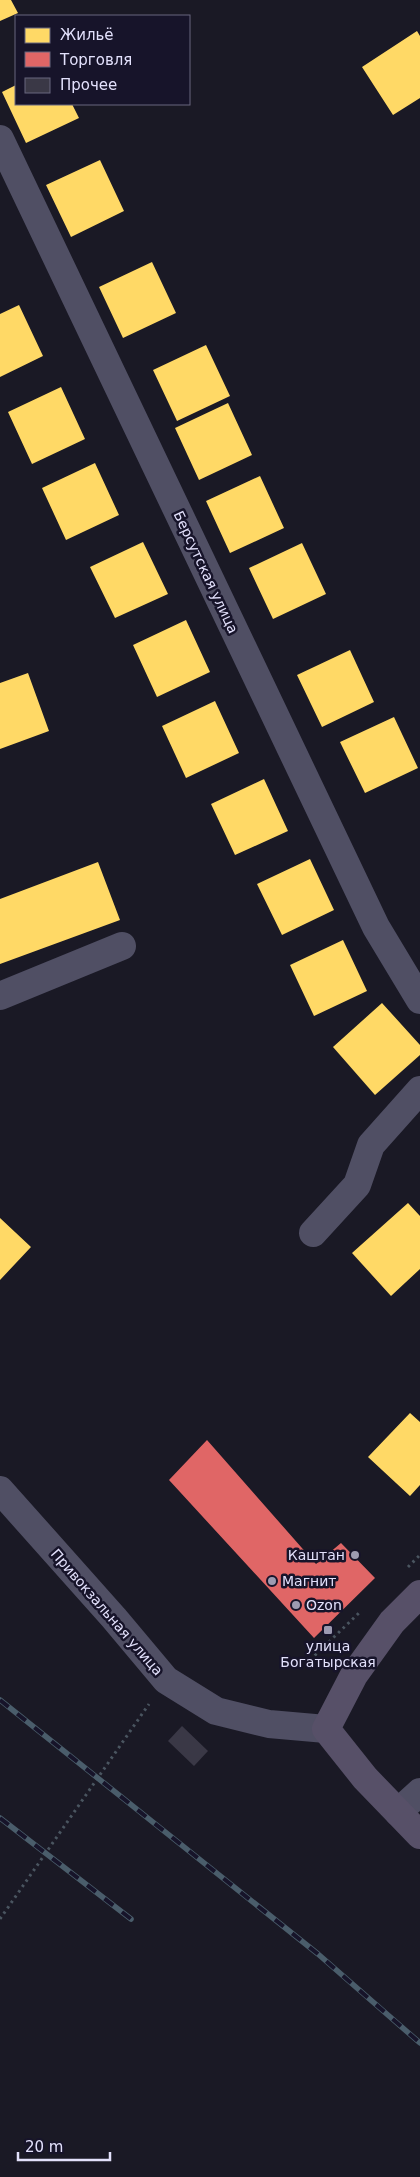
<svg xmlns="http://www.w3.org/2000/svg" width="420" height="2177" viewBox="0 0 420 2177" font-family="'DejaVu Sans',sans-serif">
  <style>
    .homes { fill: #ffd966 }
    .shops { fill: #e06666 }
    .building { fill: #3a3846 }
    .lines { fill: none; stroke-linecap: round; stroke-linejoin: round }
    .path { stroke: #4a5560; stroke-width: 3; stroke-dasharray: 2.5 4; stroke-linecap: butt }
    .minor { stroke: #504f64; stroke-width: 28 }
    .major { stroke: #575068; stroke-width: 28 }
    .rail-casing { stroke: #4a5d6b; stroke-width: 5.5 }
    .rail { stroke: #17142a; stroke-width: 4; stroke-dasharray: 11; stroke-linecap: butt }
    .poi-dot { fill: #9d9bb1; stroke: #17142a; stroke-width: 2 }
    .labels { text-anchor: middle; dominant-baseline: central; stroke-width: 5; stroke-linejoin: round; paint-order: stroke }
    .street-label { font-size: 14px; fill: #e3e1fc; stroke: #17142a }
    .poi-label { font-size: 14px; fill: #e3e1fc; stroke: #17142a; text-anchor: start }
  </style>
  <rect width="100%" height="100%" fill="#1a1925"/>
  <path class="homes" d="M0,0H11L18,13L0,21Z
    M417,31L420,36V98L393,115L362,67Z
    M16,85V104H72L79,118L26,143L2,92Z
    M100,160L124,211L71,237L46,185Z
    M152,262L176,313L123,338L99,287Z
    M19,305L43,356L0,377V314Z
    M206,345L230,396L177,421L153,370Z
    M61,387L85,439L32,464L8,412Z
    M228,403L252,455L199,480L175,428Z
    M95,463L119,515L66,540L42,488Z
    M260,476L284,528L230,553L206,501Z
    M143,542L168,594L115,618L90,567Z
    M302,543L326,594L273,619L249,568Z
    M186,620L210,672L157,697L133,645Z
    M350,650L374,702L322,727L297,675Z
    M28,673L49,731L0,749V683Z
    M215,701L239,753L186,778L162,726Z
    M394,717L418,768L365,793L340,742Z
    M264,779L288,831L235,855L211,804Z
    M310,859L334,910L282,935L257,884Z
    M98,862L120,920L0,964V899Z
    M343,940L367,991L314,1016L290,965Z
    M382,1003L420,1045V1055L375,1095L333,1047Z
    M408,1203L420,1216V1269L391,1296L352,1253Z
    M0,1218L31,1247L0,1280Z
    M410,1413L420,1422V1485L410,1496L368,1457Z"/>
  <path class="shops" d="M207,1440L316,1564L341,1543L375,1578L314,1638L169,1480Z"/>
  <path class="building" d="M182,1726L208,1751L194,1766L168,1741Z"/>
  <g class="lines">
    <path class="path" d="M408,1567L420,1555
      M310,1660L360,1612
      M0,1919L149,1704"/>
    <path class="minor" d="M0,139L376,927L420,1000
      M0,996L122,946
      M313,1233L357,1185L371,1145L420,1090
      M0,1490L114,1618L166,1680L216,1711L269,1724L326,1729
      M398,1812L420,1792"/>
    <path class="major" d="M420,1594L392,1622L354,1675L326,1729L365,1778L420,1835"/>
    <g class="rail-casing">
      <path id="rail" d="M0,1700L318,1954L420,2043
        M0,1818L131,1919"/>
    </g>
    <use href="#rail" class="rail"/>
  </g>
  <g class="poi-dot">
    <circle cx="355" cy="1555" r="5"/>
    <circle cx="272" cy="1581" r="5"/>
    <circle cx="296" cy="1605" r="5"/>
    <rect x="323" y="1625" width="10" height="10" rx="2.5"/>
  </g>
  <g class="labels">
    <g class="street-label">
      <text transform="translate(206 572) rotate(65)">Берсутская улица</text>
      <text transform="translate(107 1612) rotate(49)">Привокзальная улица</text>
    </g>
    <g class="poi-label">
      <text x="345" y="1555" text-anchor="end">Каштан</text>
      <text x="282" y="1581">Магнит</text>
      <text x="306" y="1605">Ozon</text>
      <text x="328" y="1646" text-anchor="middle">улица<tspan x="328" dy="16">Богатырская</tspan></text>
    </g>
  </g>
  <rect x="15" y="15" width="175" height="90" fill="#17142a" stroke="#69667e"/>
  <rect x="25" y="28" width="25" height="15" fill="#ffd966" stroke="#69667e"/>
  <text x="60" y="40" font-size="15" fill="#e3e1fc">Жильё</text>
  <rect x="25" y="52" width="25" height="15" fill="#e06666" stroke="#69667e"/>
  <text x="60" y="65" font-size="15" fill="#e3e1fc">Торговля</text>
  <rect x="25" y="78" width="25" height="15" fill="#3a3846" stroke="#69667e"/>
  <text x="60" y="90" font-size="15" fill="#e3e1fc">Прочее</text>
  <path d="M18 2152v8h92v-8" fill="none" stroke="#e3e1fc" stroke-width="2.5"/>
  <text x="25" y="2152" font-size="15" fill="#e3e1fc" stroke="#17142a" stroke-width="4" paint-order="stroke">20 m</text>
</svg>
